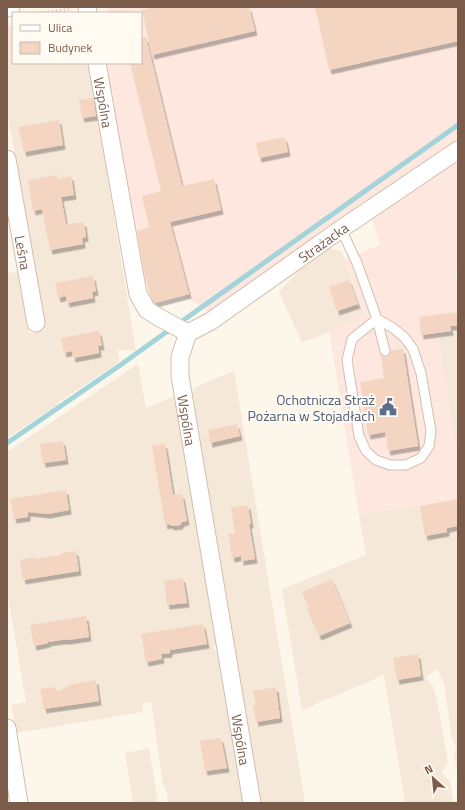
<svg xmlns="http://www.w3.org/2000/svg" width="465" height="810" viewBox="0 0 465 810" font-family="'Titillium Web',sans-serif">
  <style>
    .residential { fill: #f6e8d9 }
    .commercial { fill: #fee7de }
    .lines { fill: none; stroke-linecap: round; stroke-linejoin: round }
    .stream { stroke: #a3d3db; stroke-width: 5 }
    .building { fill: #f4d5c1; filter: url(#shadow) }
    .lane-casing { stroke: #d2beaf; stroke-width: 11 }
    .street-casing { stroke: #d2beaf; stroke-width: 19 }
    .path { stroke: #dab8a3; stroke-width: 2.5; stroke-dasharray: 1 3; stroke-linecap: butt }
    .lane { stroke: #fff; stroke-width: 9 }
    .street { stroke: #fff; stroke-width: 17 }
    .labels { text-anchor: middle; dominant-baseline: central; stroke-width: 4; stroke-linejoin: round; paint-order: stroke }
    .street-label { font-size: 14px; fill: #7b5c4b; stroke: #fffaf2 }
    .service-label { font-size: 14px; fill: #4e5e75; stroke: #fffaf2; text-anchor: end }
  </style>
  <defs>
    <filter id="shadow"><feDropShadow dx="2.5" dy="4.5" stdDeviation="0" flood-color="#0004"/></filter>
  </defs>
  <rect width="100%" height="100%" fill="#fdf6eb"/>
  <path class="residential" d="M7,20L11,27H13V63H89L136,351L118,350L119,362L59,402V404L7,438V273L17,271L28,328L30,333L45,330L7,110Z
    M327,247L342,252L365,317L302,343L279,292L314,255Z
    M458,311V462L434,313Z
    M138,364L146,408L178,395L204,545L200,553L207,565L220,642L213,647L224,664L230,724L233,739L237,747L246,803H168L167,792L163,785L151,702L142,703L143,712L16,733L11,705L26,702L7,590V452Z
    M234,371L305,803H256L213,536L215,532L189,397L195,388L198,386Z
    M458,499V778L454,754L456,747L452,739L444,684L437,669L429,675L427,676L426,678L433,686L437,700L448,761L442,772L450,782L454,803H405L384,675L302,710L282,589L366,555L359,515Z
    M149,748L158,803H133L125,753Z"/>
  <path class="commercial" d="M109,7H290V9L299,7H458V141L352,212L210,314L184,295L152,304L133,232L105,63H141V13H105Z
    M458,160V270L455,271L458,289V311L435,313L458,462V499L359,515L329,331L365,317L345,259L380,245L371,216Z"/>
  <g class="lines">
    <path class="stream" d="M178,324L458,125
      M7,443L119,366L172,328"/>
  </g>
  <path class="building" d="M154,7H249L255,31L152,55L142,10Z
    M315,7H458V41L329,70Z
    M141,37H146L182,186L214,179L221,210L170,222L189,294L155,303L150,295L145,277L137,231L149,227L142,196L161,191L130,63H141Z
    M93,98L96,116L82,118L79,100Z
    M59,120L63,145L24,152L18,127Z
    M285,137L288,152L259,158L256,143Z
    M57,175L58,179L71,176L74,195L61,197L66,224L84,222L86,237L82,238L83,244L50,250L42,209L33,211L28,180Z
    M93,276L96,291L92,292L93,298L67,303L66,296L58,298L55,283Z
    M349,280L358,304L337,311L329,287Z
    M458,313V326H450L451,331L421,335L419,317L440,314Z
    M99,331L102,346H98L99,353L73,358L72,351L64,353L61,338Z
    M403,349L418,446L388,451L385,432L368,435L360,382L384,378L381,355L384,357H387L389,355L391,350Z
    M237,424L240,436L210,443L208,430Z
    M63,441L66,460L43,463L40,444Z
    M165,444L173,495L182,494L187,521L182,522L180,525L172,526L169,524L165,525L152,446Z
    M66,490L69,510L48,514L28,512V517L14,519L10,499Z
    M458,499V526L447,528V532L425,536L420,506Z
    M248,505L251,524H249L255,559L241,561V556L232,558L228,534L235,533L231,508Z
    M76,551L79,571L23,580L20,560L35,557V559L62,555L61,553Z
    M183,578L187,603L167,605L164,581Z
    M332,579L350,623L319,636L307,609L309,608L302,592Z
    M86,616L89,637L68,640H61L48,642V643L34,646L30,625Z
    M203,624L207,644L170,650V653L161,654L162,659L146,662L141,634Z
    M418,654L421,676L397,680L393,658Z
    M96,680L99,701L44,709L40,689L55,687L56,693L68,686V685Z
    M276,687L280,718L256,722L253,705H256L253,691Z
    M221,738L227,768L205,771L200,741Z"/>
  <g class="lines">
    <g class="lane-casing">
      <path id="lane" d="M341,229L357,263L377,319L393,328L404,337L413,349L421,373L431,431L429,446L421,458L406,465H390L376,460L366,451L359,436L347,360L352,339L377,319L385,351"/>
    </g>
    <g class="street-casing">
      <g id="street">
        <path d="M87,7L88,13"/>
        <path d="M7,8L11,7"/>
        <path id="s1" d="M97,63L138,294L147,310L160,318L188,333"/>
        <path id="s2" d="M7,159L36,323"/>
        <path id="s3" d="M188,333L180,357V376L252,803"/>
        <path id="s4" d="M188,333L211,321L341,229L458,150"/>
        <path d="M7,728L19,803"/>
      </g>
    </g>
    <path class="path" d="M36,13L71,9"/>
    <use href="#lane" class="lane"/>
    <use href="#street" class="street"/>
  </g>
  <defs>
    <g id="civic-bare" transform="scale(1.38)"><path d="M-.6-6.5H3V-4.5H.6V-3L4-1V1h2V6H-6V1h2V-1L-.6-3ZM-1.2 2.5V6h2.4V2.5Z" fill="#5c6f8a" stroke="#fffaf2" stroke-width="2.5" paint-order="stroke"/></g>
  </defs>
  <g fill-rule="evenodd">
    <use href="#civic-bare" x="388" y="407"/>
  </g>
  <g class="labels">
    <g class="street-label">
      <text stroke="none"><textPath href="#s1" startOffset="40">Wspólna</textPath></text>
      <text stroke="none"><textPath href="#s4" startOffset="163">Strażacka</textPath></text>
      <text stroke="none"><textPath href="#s2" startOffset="95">Leśna</textPath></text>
      <text stroke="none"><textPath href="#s3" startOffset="89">Wspólna</textPath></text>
      <text stroke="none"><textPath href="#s3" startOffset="413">Wspólna</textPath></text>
    </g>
    <g class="service-label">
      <text x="375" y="399">Ochotnicza Straż<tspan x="375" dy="16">Pożarna w Stojadłach</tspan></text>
    </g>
  </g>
  <rect width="465" height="810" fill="none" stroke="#7b5c4b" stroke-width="16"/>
  <rect x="12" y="12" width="130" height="52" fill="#fffaf2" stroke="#cabbaf"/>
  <rect x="20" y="25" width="20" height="6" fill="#ffffff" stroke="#cabbaf"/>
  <text x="48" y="32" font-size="12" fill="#7b5c4b">Ulica</text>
  <rect x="20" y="42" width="20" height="12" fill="#f4d5c1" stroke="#cabbaf"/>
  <text x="48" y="52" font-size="12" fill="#7b5c4b">Budynek</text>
  <g transform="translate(433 778) rotate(333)" stroke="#fffaf2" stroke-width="3" paint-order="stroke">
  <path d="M0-3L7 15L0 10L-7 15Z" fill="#7b5c4b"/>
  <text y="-6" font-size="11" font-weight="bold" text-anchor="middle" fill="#7b5c4b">N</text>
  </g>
</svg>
